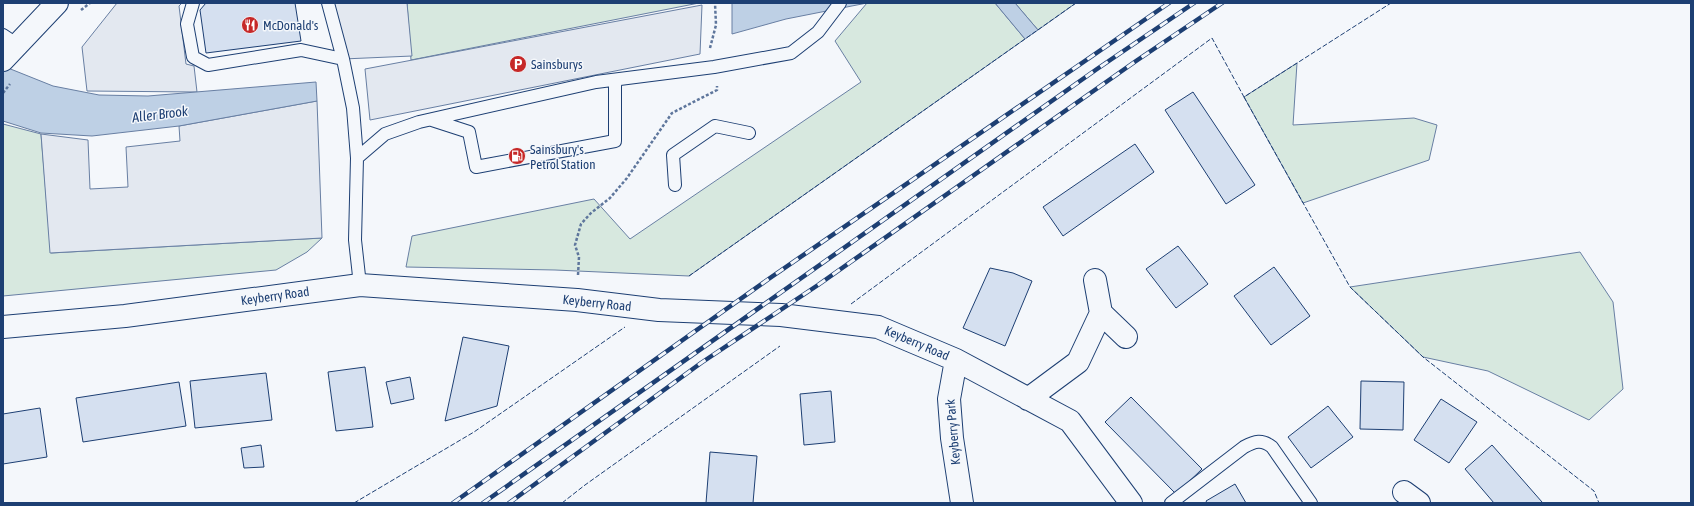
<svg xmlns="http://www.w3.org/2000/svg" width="1694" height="506" viewBox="0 0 1694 506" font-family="'Asap Condensed',sans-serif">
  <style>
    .green { fill: #d7e8df; stroke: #687fa3 }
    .parking { fill: #e3e8f0; stroke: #687fa3 }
    .water { fill: #bed0e5; stroke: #687fa3 }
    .building { fill: #d5e0f0; stroke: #1d3f73 }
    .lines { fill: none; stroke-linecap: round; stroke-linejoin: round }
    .service-casing { stroke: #1d3f73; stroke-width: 14 }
    .minor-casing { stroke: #1d3f73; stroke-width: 24 }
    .primary-casing { stroke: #1d3f73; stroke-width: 24 }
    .path { stroke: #5e769c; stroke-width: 2.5; stroke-dasharray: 3 2; stroke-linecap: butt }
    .service { stroke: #f4f7fb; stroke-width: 12 }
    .minor { stroke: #f4f7fb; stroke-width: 22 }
    .primary { stroke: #f4f7fb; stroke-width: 22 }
    .rail-casing { stroke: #1d3f73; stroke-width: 4.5 }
    .rail { stroke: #f4f7fb; stroke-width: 3; stroke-dasharray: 9; stroke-linecap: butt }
    .fence { stroke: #1d3f73; stroke-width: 1; stroke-dasharray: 5 2; stroke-linecap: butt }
    .labels { text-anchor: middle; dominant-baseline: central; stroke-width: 3; stroke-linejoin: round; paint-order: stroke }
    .poi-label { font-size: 13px; fill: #1d3f73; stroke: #f4f7fb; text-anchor: start }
    .street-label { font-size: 13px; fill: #1d3f73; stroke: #f4f7fb }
    .water-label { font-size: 14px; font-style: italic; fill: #1d3f73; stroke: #f4f7fb }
  </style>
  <rect width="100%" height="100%" fill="#f4f7fb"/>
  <path class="green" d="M407,3H699L411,60Z
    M867,3H995L1025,39L689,276L555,270L406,267L412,236L594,199L630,239L861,82L835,41Z
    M1015,3H1076L1038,30Z
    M1297,63L1293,125L1414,118L1437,125L1429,160L1303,203L1244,97Z
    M3,124L41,134L51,253L322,238L307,252L276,270L3,296Z
    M1580,252L1613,302L1623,389L1589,420L1488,371L1423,357L1350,287Z"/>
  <path class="parking" d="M117,3H182L179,6L186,64L194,66L197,92L87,91L82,47Z
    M332,3H407L412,56L343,59Z
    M702,5L700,54L370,120L365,69Z
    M317,101L322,238L50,253L41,134L88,140L90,189L128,187L126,147L180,141L179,126Z"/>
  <path class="water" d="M732,3H867L786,19L732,34Z
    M995,3H1015L1038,30L1025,39Z
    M3,66L53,86L99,95L148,96L316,82L317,101L179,126L92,136L41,133L3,121Z"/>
  <path class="building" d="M206,3H295L301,41L206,53L200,10Z
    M1193,92L1255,185L1226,204L1165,110Z
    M1135,144L1154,172L1063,236L1043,207Z
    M1178,246L1208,284L1176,308L1146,269Z
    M1274,267L1310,316L1271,345L1234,296Z
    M990,268L1013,273L1032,281L1005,346L963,328Z
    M463,337L509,346L497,406L445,421Z
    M365,367L373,427L336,431L328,372Z
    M266,373L272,420L195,428L190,381Z
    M410,377L414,399L391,404L386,382Z
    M1361,381L1404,382L1403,430L1360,429Z
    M179,382L186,426L83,442L76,398Z
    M831,391L835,442L804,445L800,394Z
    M1131,397L1202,469L1176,494L1105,422Z
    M1441,399L1477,422L1449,463L1414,440Z
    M1328,406L1353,437L1311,468L1288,437Z
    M40,408L47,457L3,464V414Z
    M261,445L264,467L244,468L241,448Z
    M1492,445L1542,502L1541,503H1494L1465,469Z
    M710,452L757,456L753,503H706Z
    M1235,484L1246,503H1207L1206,501Z"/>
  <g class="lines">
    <g class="service-casing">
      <path id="service" d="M193,3L187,24L193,57L208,65L301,50L343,59
        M328,3L343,59L353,108L357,158L355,240L360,285
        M3,35L18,45
        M432,120L469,132L476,167L615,141V80
        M357,158L385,134L419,122L596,82L714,67L791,53L818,32L840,3
        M675,185L673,155L715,126L749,133
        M1171,503L1244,447C1255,441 1262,439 1272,447L1311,503"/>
    </g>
    <g class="minor-casing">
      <path id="minor" d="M1101,313L1126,337
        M3,327L125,316L360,285L577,300L659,310L781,315L878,327L956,360L1070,421L1131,503
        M956,360L949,399L952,438L962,503
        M1028,399L1078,362L1101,313L1095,280
        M1404,492L1419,503"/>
    </g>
    <g class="primary-casing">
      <path id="primary" d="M3,60L57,3"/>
    </g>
    <path class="path" d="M81,10L90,3
      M710,48L716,25L715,3
      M3,93L10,84
      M578,275L579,257L575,245L581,224L591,213L610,198L627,178L672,113L717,90V86"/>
    <use href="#service" class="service"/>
    <use href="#minor" class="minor"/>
    <use href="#primary" class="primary"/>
    <g class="rail-casing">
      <path id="rail" d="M453,503L770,278L1169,3
        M483,503L1097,69L1194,3
        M509,503L701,363L818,285L1136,61L1222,3"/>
    </g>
    <use href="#rail" class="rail"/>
    <path class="fence" d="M1244,97L1350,287L1423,357L1594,491L1599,503
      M689,276L1076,3
      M851,304L1212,38L1244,97L1391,3
      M354,503L474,432L625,327
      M562,503L585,485L780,346"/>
  </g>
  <defs>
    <g id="restaurant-disc" transform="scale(0.9)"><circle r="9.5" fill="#c62828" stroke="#f4f7fb"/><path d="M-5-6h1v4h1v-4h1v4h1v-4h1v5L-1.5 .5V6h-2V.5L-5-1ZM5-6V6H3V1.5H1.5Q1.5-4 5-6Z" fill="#fff"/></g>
    <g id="parking-disc" transform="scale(0.9)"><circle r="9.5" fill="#c62828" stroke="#f4f7fb"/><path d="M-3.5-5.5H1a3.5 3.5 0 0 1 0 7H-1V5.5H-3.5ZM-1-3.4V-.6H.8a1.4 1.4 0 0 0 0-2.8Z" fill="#fff"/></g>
    <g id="fuel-disc" transform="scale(0.9)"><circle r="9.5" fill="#c62828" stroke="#f4f7fb"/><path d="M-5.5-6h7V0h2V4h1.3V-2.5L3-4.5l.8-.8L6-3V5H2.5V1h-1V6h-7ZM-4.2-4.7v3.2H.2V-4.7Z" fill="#fff"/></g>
  </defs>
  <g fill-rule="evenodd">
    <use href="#restaurant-disc" x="250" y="25"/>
    <use href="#parking-disc" x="518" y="64"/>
    <use href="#fuel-disc" x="517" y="156"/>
  </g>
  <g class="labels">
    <g class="poi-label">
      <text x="263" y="25">McDonald's</text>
      <text x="531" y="64">Sainsburys</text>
      <text x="530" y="149">Sainsbury's<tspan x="530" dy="15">Petrol Station</tspan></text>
    </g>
    <g class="street-label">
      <text transform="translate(275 296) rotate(-8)">Keyberry Road</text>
      <text transform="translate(597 303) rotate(6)">Keyberry Road</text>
      <text transform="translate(917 343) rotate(23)">Keyberry Road</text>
      <text transform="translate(953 432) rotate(-95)">Keyberry Park</text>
    </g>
    <g class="water-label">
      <text transform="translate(160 114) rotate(-7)">Aller Brook</text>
    </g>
  </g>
  <rect width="1694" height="506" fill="none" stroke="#1d3f73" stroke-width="8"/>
</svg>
